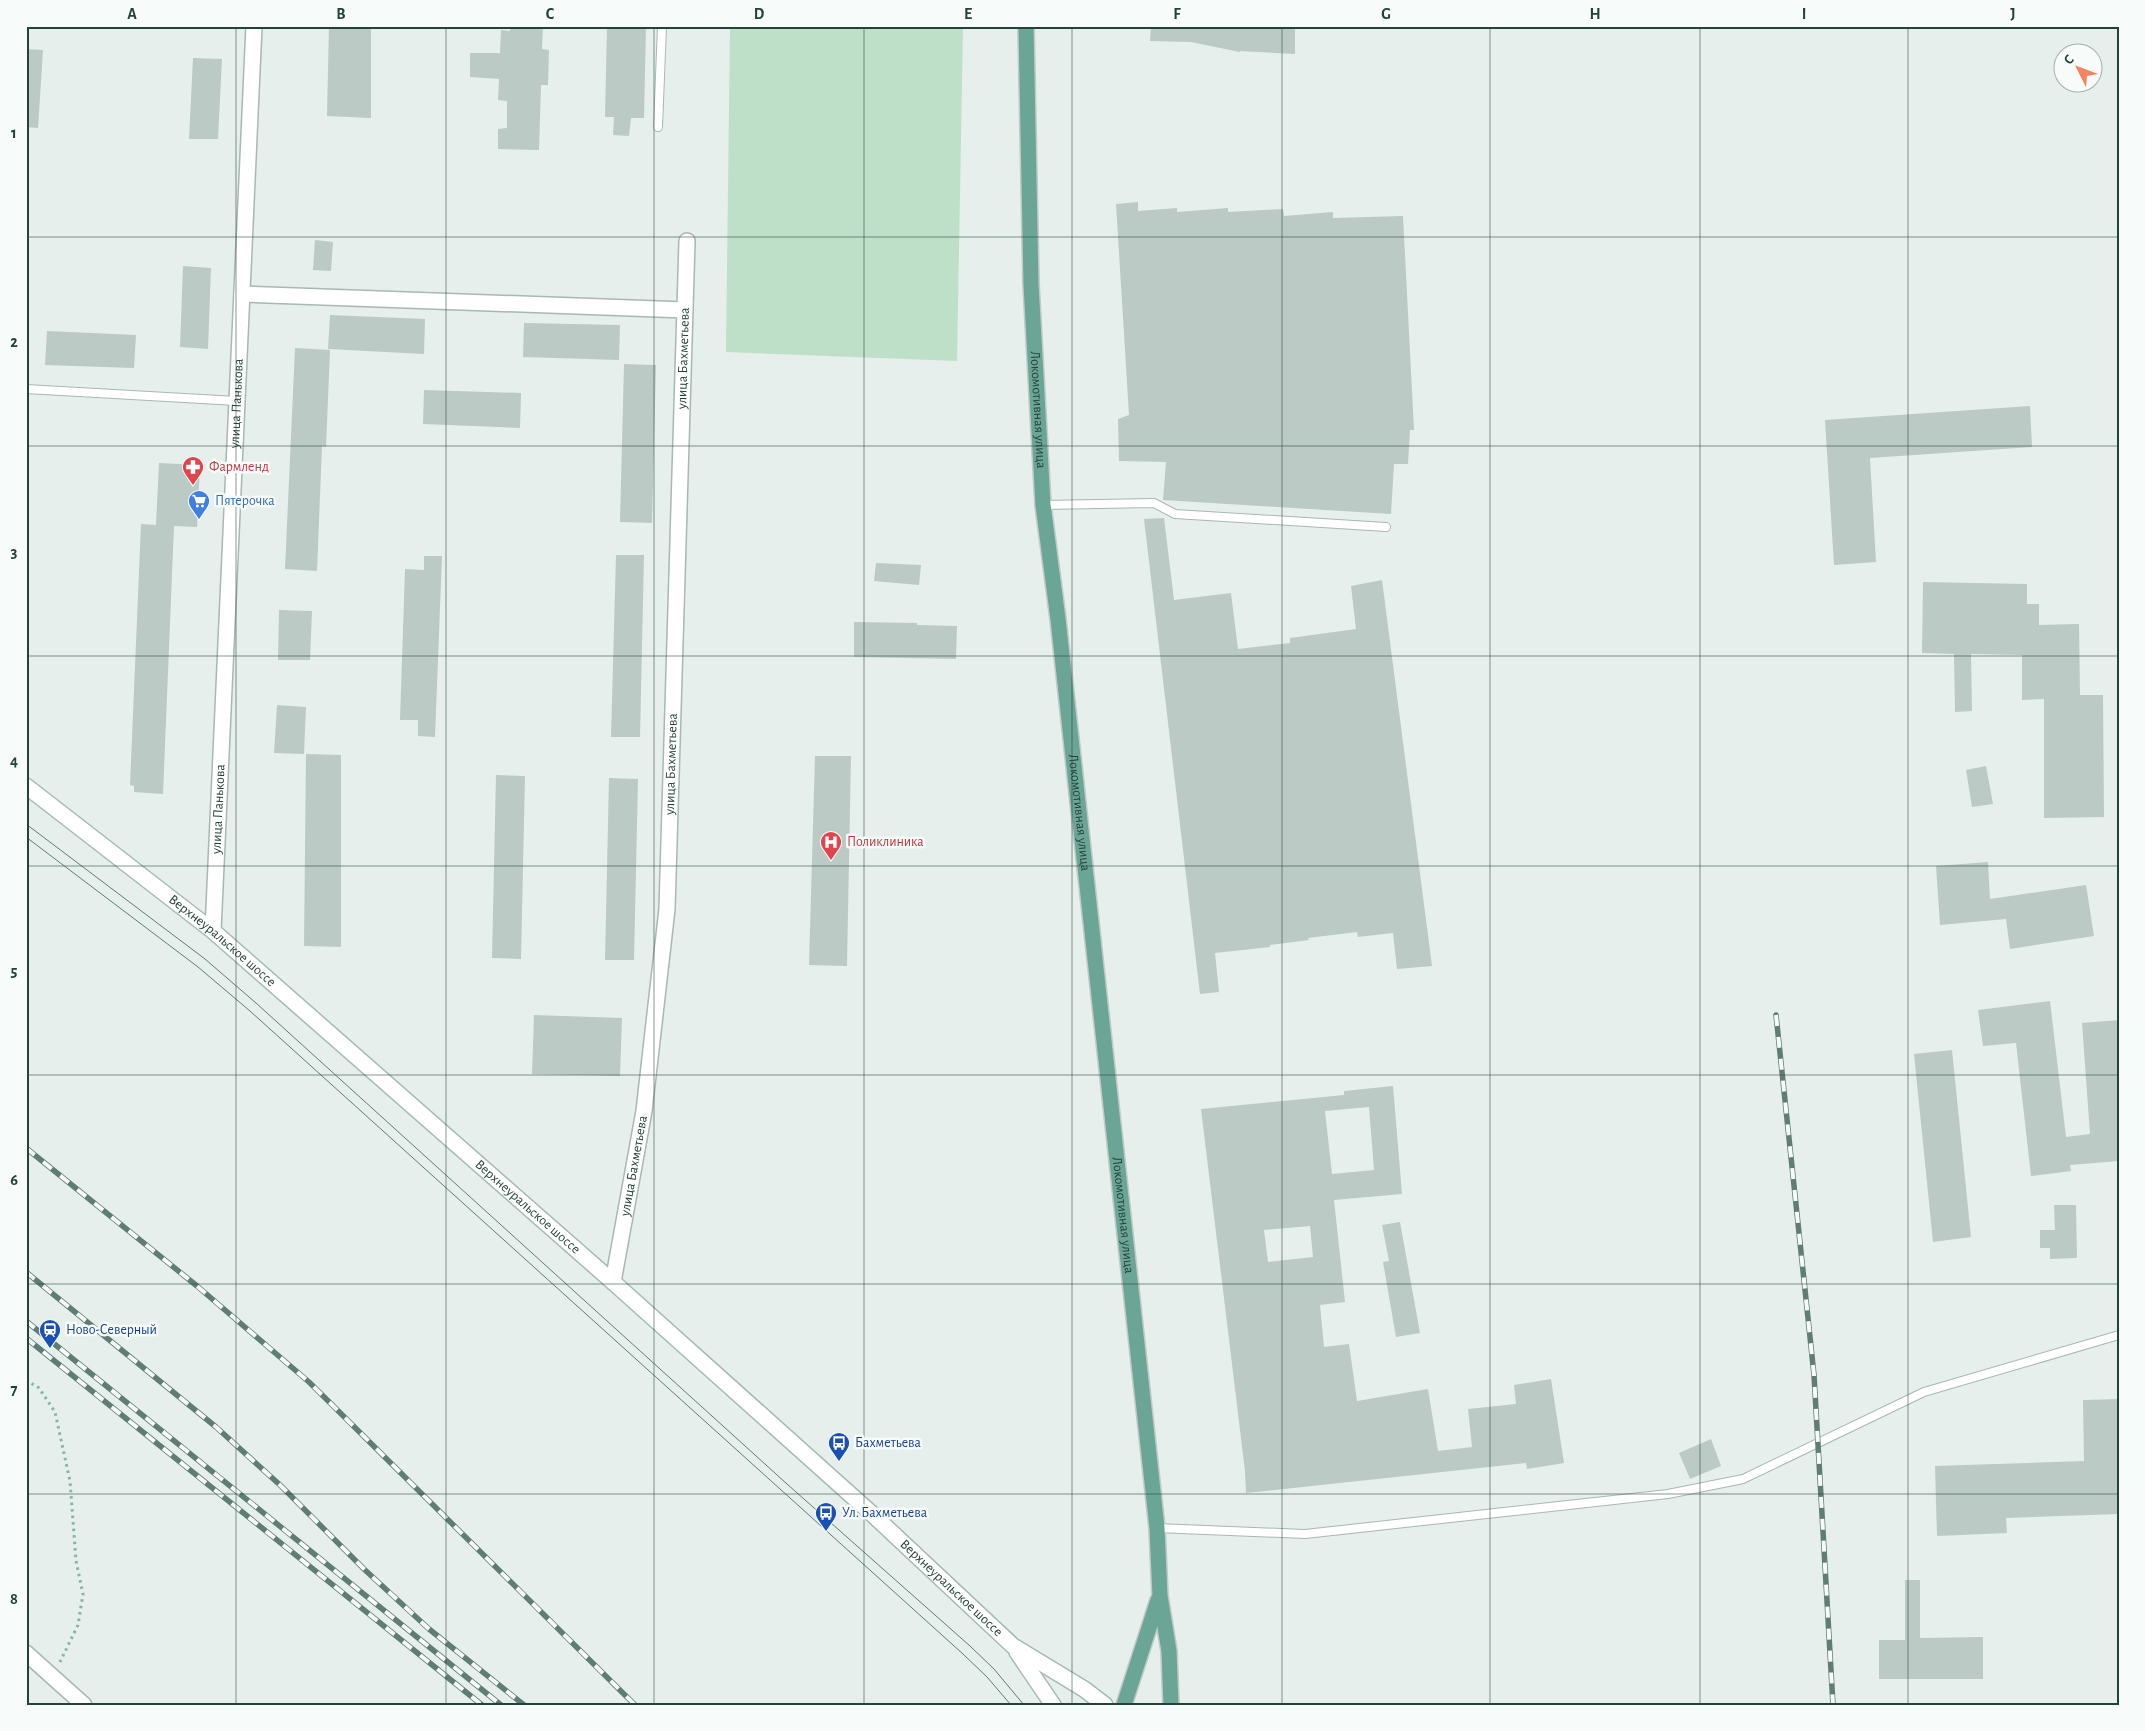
<svg xmlns="http://www.w3.org/2000/svg" width="2145" height="1731" viewBox="0 0 2145 1731" font-family="'Alegreya Sans',sans-serif">
  <style>
    .green { fill: #bfe0c8 }
    .building { fill: #bbcac4; fill-rule: evenodd }
    .lines { fill: none; stroke-linecap: round; stroke-linejoin: round }
    .lane-casing { stroke: #a8b8b2; stroke-width: 10 }
    .street-casing { stroke: #a8b8b2; stroke-width: 18 }
    .secondary-casing { stroke: #a4bbb3; stroke-width: 18 }
    .primary-casing { stroke: #c2cac8; stroke-width: 18 }
    .path { stroke: #86b3a5; stroke-width: 3; stroke-dasharray: 2.5 4; stroke-linecap: butt }
    .lane { stroke: #fff; stroke-width: 8 }
    .street { stroke: #fff; stroke-width: 15 }
    .secondary { stroke: #fff; stroke-width: 15 }
    .primary { stroke: #6aa596; stroke-width: 15 }
    .tram { stroke: #5f7d75; stroke-width: 1 }
    .rail-casing { stroke: #5f7d75; stroke-width: 5.5 }
    .rail { stroke: #f7fbf9; stroke-width: 4; stroke-dasharray: 11; stroke-linecap: butt }
    .grid { fill: none; stroke: #24423a; stroke-width: 1; stroke-opacity: 0.55 }
    .labels { text-anchor: middle; dominant-baseline: central; stroke-width: 5; stroke-linejoin: round; paint-order: stroke }
    .street-label { font-size: 14px; fill: #24423a; stroke: #f7fbf9 }
    .health-label { font-size: 14px; fill: #be3a42; stroke: #f7fbf9; text-anchor: start }
    .shop-label { font-size: 14px; fill: #366cbe; stroke: #f7fbf9; text-anchor: start }
    .transit-label { font-size: 14px; fill: #164399; stroke: #f7fbf9; text-anchor: start }
    .neatline { fill: none; stroke: #24423a; stroke-width: 2 }
    .grid-label { font-size: 16px; text-anchor: middle; font-weight: bold; fill: #24423a }
  </style>
  <rect width="100%" height="100%" fill="#e6efeb"/>
  <path class="green" d="M730,26H963L957,361L726,352Z"/>
  <path class="building" d="M329,26H371V118L327,116Z
    M510,26H543L542,49L549,50L548,85H541L539,150L498,149V129L507,128V101L498,100L499,79L470,77V53H500L501,30L510,31Z
    M607,26H646L644,118H631L629,136L613,135L614,117H605Z
    M1151,26H1295V54L1240,51V52L1191,42L1150,41Z
    M26,49L43,50L38,128L26,127Z
    M193,58L222,59L218,139H189Z
    M1138,202V211L1177,208V212L1228,208V212L1283,209L1284,216L1333,212V218L1403,216L1414,430H1410L1408,464H1394L1391,514L1163,500L1166,462L1119,461L1118,419L1129,415L1116,204Z
    M315,240L333,242L331,271L313,270Z
    M183,266L211,268L208,349L180,347Z
    M330,315L425,319L424,354L328,349Z
    M524,323L620,325L619,360L523,357Z
    M47,331L136,335L134,368L45,365Z
    M295,348L330,350L326,447L322,446L317,571L285,569Z
    M624,364L656,365L652,523L620,522Z
    M424,390L521,393L520,428L423,424Z
    M2030,406L2032,447L1870,458L1876,562L1834,565L1825,420Z
    M159,463L200,465L197,527L174,526L163,794L134,792V786L130,785L141,524L156,525Z
    M1164,518L1174,600L1231,593L1238,649L1290,643V638L1356,629L1351,586L1382,580L1432,966L1397,969L1393,933L1358,937L1357,932L1308,938L1309,940L1270,945V947L1215,953L1219,992L1200,994L1144,519Z
    M616,555H644L640,737H611Z
    M424,556H442L435,737L418,736V720H400L405,569L424,570Z
    M876,563L921,565L919,585L874,581Z
    M1923,582L2027,584V604H2039V625L2079,624L2080,695H2103L2104,817L2044,818V699L2022,700V655L1971,654L1972,711L1955,712L1954,654L1922,653Z
    M279,610L312,611L310,660H278Z
    M854,622L917,623V625L957,626L956,659L854,657Z
    M277,705L306,707L304,754L274,753Z
    M306,754L341,755V947L304,946Z
    M815,756H851L847,966L809,965Z
    M1986,766L1993,804L1972,807L1966,770Z
    M496,775L525,776L521,959L492,958Z
    M609,778L638,779L634,960H605Z
    M1988,862L1990,899L2086,885L2094,936L2010,949L2006,919L1940,925L1936,866Z
    M2050,1001L2066,1137L2090,1134L2082,1023L2119,1020V1161L2070,1165L2071,1171L2031,1176L2016,1043L1983,1046L1978,1010Z
    M534,1015L622,1018L620,1076L532,1074Z
    M1952,1050L1971,1237L1933,1242L1914,1054Z
    M1393,1086L1402,1194L1334,1200L1345,1302L1320,1305L1324,1347L1349,1344L1357,1401L1428,1389L1438,1451L1472,1447L1468,1409L1516,1404L1514,1385L1551,1379L1564,1463L1527,1469L1526,1463L1246,1493L1245,1471L1201,1109L1344,1095V1091ZM1369,1107L1374,1170L1332,1174L1325,1111ZM1310,1226L1313,1257L1268,1262L1264,1230Z
    M2054,1205H2076L2077,1258L2050,1259V1248H2040V1230H2055Z
    M1400,1222L1420,1333L1396,1337L1383,1262L1389,1261L1382,1225Z
    M2119,1399V1514L2006,1518L2007,1533L1937,1536L1935,1466L2084,1461L2083,1400Z
    M1711,1439L1721,1466L1690,1479L1679,1453Z
    M1905,1580H1920V1638L1983,1637V1679H1879V1640H1905Z"/>
  <g class="lines">
    <g class="lane-casing">
      <path id="lane" d="M658,127L662,26
        M26,389L237,401
        M1043,505L1154,503L1175,514L1386,527
        M1157,1528L1305,1534L1668,1494L1743,1479L1924,1392L2119,1335"/>
    </g>
    <g class="street-casing">
      <g id="street">
        <path d="M242,294L685,310"/>
        <path id="s1" d="M213,931L254,26"/>
        <path id="s2" d="M613,1282L644,1111L667,909L687,241"/>
        <path d="M26,1653L84,1705"/>
      </g>
    </g>
    <g class="secondary-casing">
      <g id="secondary">
        <path id="s3" d="M26,786L213,931L613,1282L871,1513L1013,1646L1084,1689L1105,1705"/>
        <path d="M1017,1652L1053,1705"/>
      </g>
    </g>
    <g class="primary-casing">
      <g id="primary">
        <path id="s4" d="M1026,26L1031,284L1043,505L1058,619L1157,1528L1160,1596L1169,1651L1171,1705"/>
        <path d="M1124,1705L1158,1600"/>
      </g>
    </g>
    <path class="path" d="M26,1380L39,1388L55,1412L70,1481L76,1561L83,1594L78,1625L60,1662"/>
    <use href="#lane" class="lane"/>
    <use href="#street" class="street"/>
    <use href="#secondary" class="secondary"/>
    <use href="#primary" class="primary"/>
    <path class="tram" d="M26,824L205,959L256,1003L787,1484L970,1646L994,1669L1024,1705
      M26,837L198,967L250,1011L963,1654L987,1677L1011,1705"/>
    <g class="rail-casing">
      <path id="rail" d="M1776,1015L1814,1375L1833,1705
        M26,1148L197,1286L309,1382L635,1705
        M26,1272L216,1427L280,1485L365,1570L429,1629L524,1705
        M26,1321L501,1705
        M26,1338L482,1705"/>
    </g>
    <use href="#rail" class="rail"/>
  </g>
  <path class="grid" d="M236,26V1705M446,26V1705M654,26V1705M864,26V1705M1072,26V1705M1282,26V1705M1490,26V1705M1700,26V1705M1908,26V1705M26,237H2119M26,446H2119M26,656H2119M26,866H2119M26,1075H2119M26,1284H2119M26,1494H2119"/>
  <defs>
    <g id="pharmacy-pin" transform="scale(1.125)"><path d="M0 17L-7.5 6A9.5 9.5 0 1 1 7.5 6Z" fill="#e0444e" stroke="#f7fbf9"/><path d="M-2-6h4v4h4v4h-4v4h-4v-4h-4v-4h4Z" fill="#fff"/></g>
    <g id="supermarket-pin" transform="scale(1.125)"><path d="M0 17L-7.5 6A9.5 9.5 0 1 1 7.5 6Z" fill="#3f7fe0" stroke="#f7fbf9"/><path d="M-6-5.5h2.5l.6 2H6L4.5 2H-2.5L-4.4-4H-6ZM-1.5 3.2a1.3 1.3 0 1 0 .1 0ZM3 3.2a1.3 1.3 0 1 0 .1 0Z" fill="#fff"/></g>
    <g id="hospital-pin" transform="scale(1.125)"><path d="M0 17L-7.5 6A9.5 9.5 0 1 1 7.5 6Z" fill="#e0444e" stroke="#f7fbf9"/><path d="M-5-5h3v3.5h4V-5h3V5h-3V1.5h-4V5h-3Z" fill="#fff"/></g>
    <g id="station-pin" transform="scale(1.125)"><path d="M0 17L-7.5 6A9.5 9.5 0 1 1 7.5 6Z" fill="#1a4fb4" stroke="#f7fbf9"/><path d="M-3-6H3Q5-6 5-4V2Q5 4 3 4L4.5 6H3L1.5 4h-3L-3 6H-4.5L-3 4Q-5 4-5 2V-4Q-5-6-3-6ZM-3.5-4v3h7v-3ZM-3.5 1v1.5H-2V1ZM2 1v1.5H3.5V1Z" fill="#fff"/></g>
    <g id="bus-pin" transform="scale(1.125)"><path d="M0 17L-7.5 6A9.5 9.5 0 1 1 7.5 6Z" fill="#1a4fb4" stroke="#f7fbf9"/><path d="M-5-6H5V4H4V6H2V4H-2V6H-4V4H-5ZM-3.5-4V0h7V-4ZM-3.5 1.2v1.5H-2V1.2ZM2 1.2v1.5H3.5V1.2Z" fill="#fff"/></g>
  </defs>
  <g fill-rule="evenodd">
    <use href="#pharmacy-pin" x="193" y="467"/>
    <use href="#supermarket-pin" x="199" y="501"/>
    <use href="#hospital-pin" x="831" y="842"/>
    <use href="#station-pin" x="50" y="1330"/>
    <use href="#bus-pin" x="839" y="1443"/>
    <use href="#bus-pin" x="826" y="1513"/>
  </g>
  <g class="labels">
    <g class="street-label">
      <text stroke="none"><textPath href="#s2" startOffset="928">улица Бахметьева</textPath></text>
      <text stroke="none"><textPath href="#s1" startOffset="528">улица Панькова</textPath></text>
      <text stroke="none"><textPath href="#s4" startOffset="384">Локомотивная улица</textPath></text>
      <text stroke="none"><textPath href="#s2" startOffset="522">улица Бахметьева</textPath></text>
      <text stroke="none"><textPath href="#s1" startOffset="122">улица Панькова</textPath></text>
      <text stroke="none"><textPath href="#s4" startOffset="789">Локомотивная улица</textPath></text>
      <text stroke="none"><textPath href="#s3" startOffset="250">Верхнеуральское шоссе</textPath></text>
      <text stroke="none"><textPath href="#s2" startOffset="118">улица Бахметьева</textPath></text>
      <text stroke="none"><textPath href="#s3" startOffset="655">Верхнеуральское шоссе</textPath></text>
      <text stroke="none"><textPath href="#s4" startOffset="1194">Локомотивная улица</textPath></text>
      <text stroke="none"><textPath href="#s3" startOffset="1225">Верхнеуральское шоссе</textPath></text>
    </g>
    <g class="health-label">
      <text x="209" y="467">Фармленд</text>
      <text x="847" y="842">Поликлиника</text>
    </g>
    <g class="shop-label">
      <text x="215" y="501">Пятерочка</text>
    </g>
    <g class="transit-label">
      <text x="66" y="1330">Ново-Северный</text>
      <text x="855" y="1443">Бахметьева</text>
      <text x="842" y="1513">Ул. Бахметьева</text>
    </g>
  </g>
  <rect width="2145" height="1731" fill="none" stroke="#f7fbf9" stroke-width="55"/>
  <g transform="translate(2078 68) rotate(312)"><circle r="24" fill="#f7fbf9" stroke="#a3b1ad"/>
  <path d="M0-4L9 19L0 12L-9 19Z" fill="#f4845f"/>
  <text y="-8" font-size="14" font-weight="bold" text-anchor="middle" fill="#24423a">С</text>
  </g>
  <rect x="28" y="28" width="2090" height="1676" class="neatline"/>
  <g class="grid-label">
    <text x="132" y="19">A</text>
    <text x="341" y="19">B</text>
    <text x="550" y="19">C</text>
    <text x="759" y="19">D</text>
    <text x="968" y="19">E</text>
    <text x="1177" y="19">F</text>
    <text x="1386" y="19">G</text>
    <text x="1595" y="19">H</text>
    <text x="1804" y="19">I</text>
    <text x="2013" y="19">J</text>
    <text x="14" y="138">1</text>
    <text x="14" y="347">2</text>
    <text x="14" y="557">3</text>
    <text x="14" y="766">4</text>
    <text x="14" y="976">5</text>
    <text x="14" y="1185">6</text>
    <text x="14" y="1395">7</text>
    <text x="14" y="1604">8</text>
  </g>
</svg>
